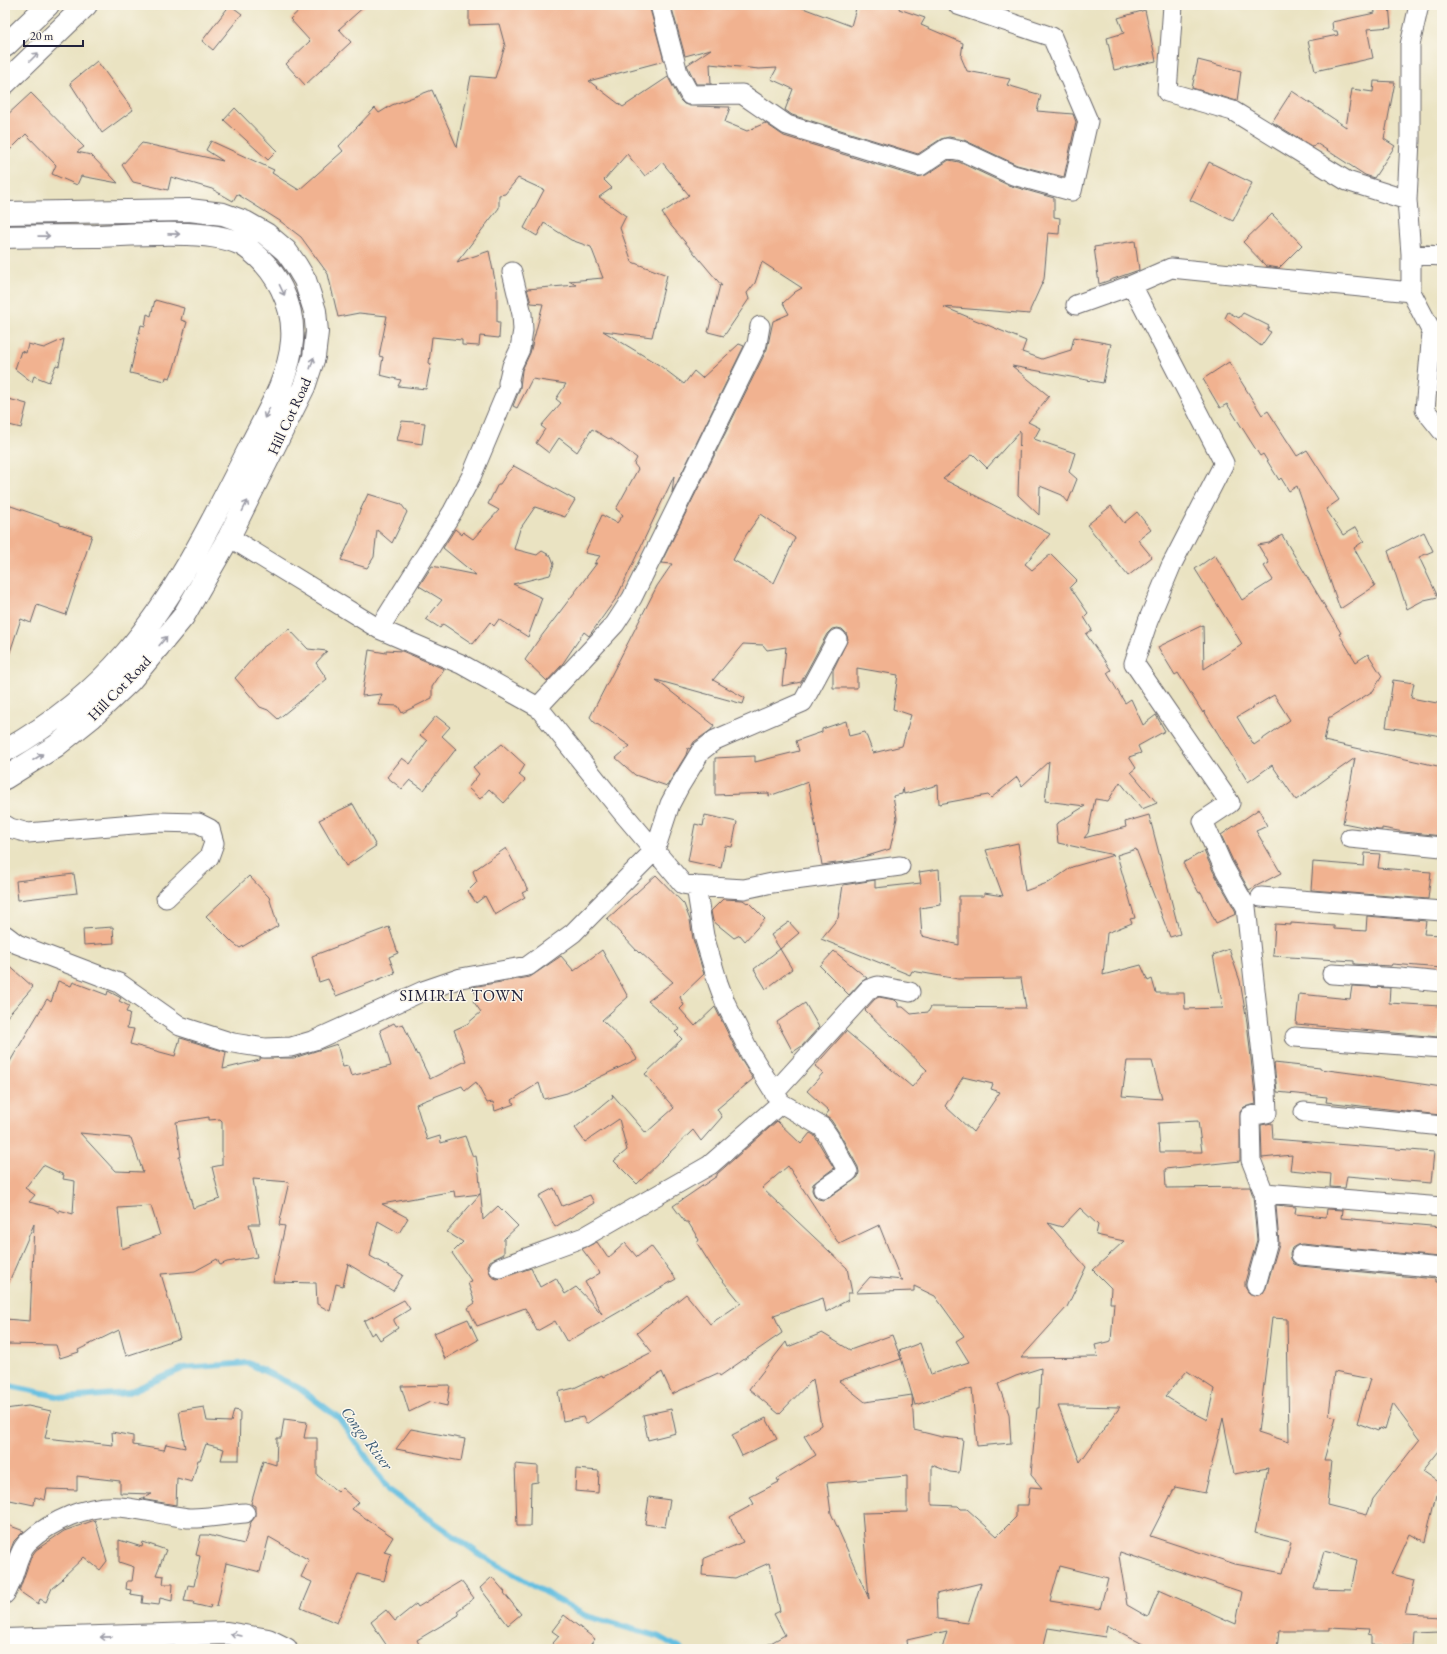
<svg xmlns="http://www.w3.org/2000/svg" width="1447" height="1654" viewBox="0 0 1447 1654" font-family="'EB Garamond',serif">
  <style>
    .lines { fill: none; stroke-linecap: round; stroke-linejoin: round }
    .stream { stroke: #62bee0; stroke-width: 6 }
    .building { fill: #f1b290; fill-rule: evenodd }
    .minor-casing { stroke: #68666a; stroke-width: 21 }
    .secondary-casing { stroke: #68666a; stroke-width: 24 }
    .primary-casing { stroke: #68666a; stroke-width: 24 }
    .minor { stroke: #fff; stroke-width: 19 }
    .secondary { stroke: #fff; stroke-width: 22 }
    .primary { stroke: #fff; stroke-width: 22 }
    .oneway { stroke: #9c9ca7 }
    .labels { text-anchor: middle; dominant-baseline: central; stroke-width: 3; stroke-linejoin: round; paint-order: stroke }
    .street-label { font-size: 15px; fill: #22223b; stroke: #fbf7ec }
    .neighbourhood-label { font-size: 16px; letter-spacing: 1px; fill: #22223b; stroke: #fbf7ec }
    .water-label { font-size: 16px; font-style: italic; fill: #385975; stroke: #fbf7ec }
  </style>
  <rect width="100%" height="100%" fill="#fbf7ec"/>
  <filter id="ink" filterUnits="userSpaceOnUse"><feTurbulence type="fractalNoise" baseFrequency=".025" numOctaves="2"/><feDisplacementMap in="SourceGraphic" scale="8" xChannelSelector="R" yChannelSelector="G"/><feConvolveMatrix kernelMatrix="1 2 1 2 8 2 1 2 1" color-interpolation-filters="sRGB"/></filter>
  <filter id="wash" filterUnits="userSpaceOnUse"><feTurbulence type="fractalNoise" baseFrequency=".012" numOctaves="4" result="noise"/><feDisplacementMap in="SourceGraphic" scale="16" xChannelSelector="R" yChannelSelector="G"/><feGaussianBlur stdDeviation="0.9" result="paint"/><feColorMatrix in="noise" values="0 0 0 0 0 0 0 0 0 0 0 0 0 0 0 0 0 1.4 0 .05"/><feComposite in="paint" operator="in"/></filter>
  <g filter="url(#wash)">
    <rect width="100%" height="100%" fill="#eae3c2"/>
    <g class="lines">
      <path class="stream" d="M5,1385L66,1398L127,1393L184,1368L248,1363L299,1388L339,1418L389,1490L482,1556L586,1616L660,1637L681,1649"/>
    </g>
    <g id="blocks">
      <path class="building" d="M230,5L242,14L213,50L202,41Z
        M305,5H366L339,29L351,42L305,85L286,64L310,41L290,19Z
        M469,5H649L664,61L589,81L623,107L668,77L680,100L684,104L690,106L730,107L725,122L747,131L765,123L784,136L917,177L926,175L949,160L959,162L1008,185L1054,198V217L1060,218L1059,234L1048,233L1044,279L1030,310V314L944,307L1026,341L1022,352L1042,359L1071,350L1074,337L1111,344L1103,383L1012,366L1049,396L1028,422L1040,428L1034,439L1075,453L1069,472L1077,479L1068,502L1062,495L1040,486L1039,515L1018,495L1020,431L987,468L973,454L943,479L1050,534L1025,564L1032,570L1051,554L1077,580L1070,587L1088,613L1084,617L1092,630L1086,634L1111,670L1107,673L1125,703L1131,699L1143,725L1156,715L1165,731L1138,746L1141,753L1129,757L1136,768L1131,772L1157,803L1142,809L1120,782L1108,801L1095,799L1088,833L1084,838L1126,827L1125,822L1149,815L1180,934L1170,937L1136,849L1117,855L1135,918L1130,919L1132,923L1107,933L1103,975L1141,965L1148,981L1152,979L1156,993H1184L1185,1009L1223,1008L1213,955L1229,949L1240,981L1247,1022L1256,1104L1244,1107L1240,1112V1161L1165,1169L1166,1188L1250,1187L1253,1196L1257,1240L1245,1282V1287L1248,1292L1253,1296L1259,1295L1263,1293L1266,1288L1279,1244L1276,1205L1296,1207L1295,1214L1326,1217L1327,1209L1342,1210L1341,1218L1442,1227L1439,1257L1302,1244L1297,1245L1292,1248L1290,1254L1291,1259L1294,1264L1300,1266L1436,1279V1282H1442V1446L1422,1471L1442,1485V1496L1436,1495L1425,1542L1410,1534L1392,1574L1415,1580L1407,1615L1442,1617V1631L1413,1632L1412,1646H1402V1649H1381L1382,1645H1372V1636L1368,1635L1369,1630L1330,1628V1631H1279L1277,1649H1152L1107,1625L1105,1637L1048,1628L1043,1649H942L947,1631L907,1640L908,1649H760L785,1635L774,1614L780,1611L769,1563L735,1578L702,1575L703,1559L743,1542L730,1517L754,1504L750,1497L779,1482L777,1479L816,1455L804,1436L821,1425L813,1379L779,1414L749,1389L786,1342L788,1347L822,1333L850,1350L892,1335L901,1359L839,1381L865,1402L912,1395L914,1430L942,1437L963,1439L959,1473L950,1472L932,1465V1505L958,1506L961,1509H967L997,1536L1016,1517V1505H1028L1030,1487L1042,1488L1031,1475L1037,1408H1039L1041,1368L1016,1376L998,1384L1009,1414L1011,1443L977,1446L972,1388L915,1405L899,1351L920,1343L931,1374L969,1362L956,1341L964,1336L935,1296L914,1286V1291L856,1293L870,1277L903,1280L900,1278L879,1225L839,1244L788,1166L762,1188L847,1268L852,1293H848V1300L826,1312L823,1298L774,1315L782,1333L720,1376L718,1373L672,1394L662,1372L586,1424L583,1417L563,1421L558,1392L574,1388L602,1375L603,1377L652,1352L637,1333L686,1294L710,1324L741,1303L714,1270L697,1243L699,1240L688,1222H685L673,1206L717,1176V1174L777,1121L801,1144L810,1133L814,1135L834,1168L813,1184L812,1190L814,1195L818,1199L823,1200L829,1198L858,1177L859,1172L858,1167L838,1131L831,1120L825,1116L829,1111L807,1091L823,1073L815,1066L846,1031L912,1087L927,1070L865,1010L875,999L879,997L895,1000L898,1003V1007H903L911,1014L928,1012L931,1007L1026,1008L1021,978L958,979L912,971L910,975L821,939L838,918L843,885L875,880V888L921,883L919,872L939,869L941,905L920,908L922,936L959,945V896H984V893L1003,896L986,850L1018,843L1025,891L1050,882L1072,867L1114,855L1058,843L1056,824L1085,806L1045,801L1049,761L1022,786L1017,777L991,798L988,795L939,804L938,785L904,794L903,787L902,794L893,796L897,818L890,849L851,861L822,865L808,782L769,796V793L715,795V758L755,756V762L799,751L796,741L822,732V729L846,721L849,736L865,732L873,753L902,746L911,715L893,709L898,675L857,668V688H833V670L848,639L846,633L842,629L837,628L832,629L827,634L801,682L782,686L786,647L767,650L763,645L743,644L713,680L745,698L743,704L656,680L714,725L711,730L694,742L690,749L688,748L686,755L667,786L635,775L616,758L630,746L594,722L590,717L657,586L672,564L661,563L767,349L773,321L789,314L783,303L795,292L802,288L762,262L755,283L747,293L749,299L724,336L708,332L720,285L722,286L668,222L662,213L689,195L662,162L645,176L627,154L604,180L612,188L599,197L626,216L620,228L632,262L667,275L652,337L603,331L659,365L684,384L694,371L702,378L739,344L744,346L672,493L674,476L617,597L589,636L584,632L561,666L547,681L525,660L537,642L597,563L594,564L600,556L585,553L602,515L617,523L623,515L616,509L638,469L634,464L637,458L610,438L609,439L592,429L577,452L559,438L549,453L536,443L545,429L541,426L561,403L556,399L566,384L532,379L517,408L513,406L520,388L522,370L530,353L543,304L531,303L527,289L576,285L569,281L603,278L591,247L571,240L544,223L537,236L524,228L544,190L518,178L505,194L499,195V208L457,262L489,251L497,290V322H500L499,338L480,336L479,346L462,345V340L432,337L429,363L431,364L426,389L398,386L401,380L380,375L383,357L379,356L387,316L359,313L338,317L328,274L301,237L280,221L237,194L233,201L212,189L171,177L168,190L133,182L122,165L142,143L223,161L206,150L211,141L274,170L272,173L299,190L343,151L339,146L375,108L379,113L392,105L432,90L457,147L471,76L495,78L505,46L499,24L469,25ZM761,514L795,538L774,583L733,560L746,535ZM1127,1061H1152L1162,1099L1122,1096ZM963,1077L993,1084L991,1089L1000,1092L973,1132L945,1106ZM1198,1121L1202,1152H1160L1158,1123ZM1080,1208L1098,1225L1096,1235L1124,1241L1093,1270L1111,1288L1110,1303H1114L1111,1341L1095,1345L1098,1357L1021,1358L1067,1307L1086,1267L1048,1223L1062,1227ZM1272,1318L1287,1319L1289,1442L1258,1432ZM1187,1371L1214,1389L1207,1420L1186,1409L1165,1396ZM1334,1372L1370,1379L1357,1423L1378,1431L1379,1428L1385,1430L1393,1403L1420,1439L1373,1499L1367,1515L1327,1505L1331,1460H1324L1336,1417L1329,1415ZM1058,1406H1077L1120,1407L1080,1462ZM1223,1418L1234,1474L1268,1468L1255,1533L1291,1542L1283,1573L1235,1564L1150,1536L1175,1487L1205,1493ZM907,1476V1512L862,1513L869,1599L831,1513L827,1483ZM1324,1551L1357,1560L1351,1590L1314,1589ZM1120,1552L1242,1592L1236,1624L1159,1590L1148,1617L1127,1605L1119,1556ZM1060,1566L1108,1578L1100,1609L1050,1601ZM981,1583L968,1623L937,1619L936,1594Z
        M671,5H795L851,26L857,5H900L899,9L925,18L921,25L963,43L961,57L967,71L1010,79L1007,85L1041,95L1037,111L1073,114L1076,122L1064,177L1017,165L964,140L949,137L941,139L918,154L792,115L785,110L793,89L771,79L777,68L759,69L710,64L711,84H696L687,65L711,49L685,56Z
        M1374,5H1389L1391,27L1367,29L1373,58L1315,71L1308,41L1338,35L1337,31H1333L1332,22L1375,13Z
        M1145,10L1156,61L1114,70L1107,38L1124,33L1118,18Z
        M1198,60L1241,71L1237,101L1192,88Z
        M97,61L133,110L102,133L70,83Z
        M1374,81L1395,82L1384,139L1395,146L1374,178L1365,175L1316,143L1313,147L1272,122L1292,91L1346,127L1352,89L1373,92Z
        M31,93L84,147L77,152L91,155L118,183L81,176L77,185L52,174L56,165L26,134L5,155V117Z
        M235,108L277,151L268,160L224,120Z
        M1209,162L1252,183L1233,221L1190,200Z
        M1272,214L1302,245L1279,268L1266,266L1243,242Z
        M1135,241L1139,270L1099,284L1094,247Z
        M155,300L184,308L181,320L187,322L174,368L170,378L166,377L165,381L130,373L141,325L145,326L147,314L151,316Z
        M1228,312L1239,318L1243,313L1269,326L1267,330L1271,332L1261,346L1225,318Z
        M64,339L59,366L56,365L49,382L34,376L32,382L15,369L21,351L26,353L28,344L44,348Z
        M1229,362L1262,415L1268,411L1297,456L1307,450L1339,500L1326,509L1343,535L1356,527L1364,541L1354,548L1375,586L1340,609L1297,486L1289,491L1281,478L1279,480L1263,454L1260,456L1227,404L1220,408L1203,379Z
        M5,398L27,404L21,428L5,424Z
        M402,421L425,423L422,444L397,440Z
        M514,466L575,500L565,517L535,507L520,529L514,549L537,555L542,551L551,556L554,564L550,575L513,584L542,598L528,637L499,619L494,626L490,622L473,644L443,624L440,628L426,619L442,600L419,586L432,566L476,575L443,548L455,529L462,535L463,532L473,539L499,510L488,504L498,484H500L508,472Z
        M368,494L401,504L407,512L392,543L377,530L374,557L367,568L341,560L356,528L357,517Z
        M5,504L60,523V525L92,535L66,615L37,605L31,623L21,619L8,658L5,657Z
        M1111,506L1124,523L1137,512L1151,530L1138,540L1152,557L1128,576L1087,525Z
        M1424,532L1433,551L1419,557L1438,597L1424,600L1407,609L1388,551Z
        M1282,535L1341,633L1339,634L1356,662L1368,654L1382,676L1373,691L1331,717H1329L1324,741L1442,767V836L1404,832L1382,828V830H1378L1343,823L1355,758L1296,800L1272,765L1248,782L1204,711L1203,713L1178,673L1175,675L1158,647L1203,625L1204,669L1240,646L1242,644L1195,569L1215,555L1242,600L1273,580L1264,566L1269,563L1258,545L1269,543ZM1274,695L1290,720L1254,745L1237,717Z
        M289,629L308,649L327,651L316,663L327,679L278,719L268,710L260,707L235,678L262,648Z
        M369,650L386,653V650L402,651L444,669L432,687V698L402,713L398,706L378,705L382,694L362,696Z
        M1393,680L1414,683L1411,698L1442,704V736L1386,727Z
        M436,716L450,727L442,736L456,749L424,790L410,780L402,789L387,777L402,758L410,764L427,741L420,735Z
        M502,744L525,765L519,775L525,780L504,803L489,789L480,799L468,788L479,774L473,767Z
        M353,804L376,846L346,866L319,820Z
        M1259,809L1267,826L1256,831L1281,873L1249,890L1233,861L1221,835Z
        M705,815L737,822L732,847L725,846L721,868L688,861L695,824L703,826Z
        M506,848L528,890L522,893L525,897L495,915L485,896L476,903L468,891L477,882L473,871Z
        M1204,851L1213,871L1235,910L1236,914L1216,923L1201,892L1199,893L1183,863Z
        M1365,853L1380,854L1378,868L1431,872L1428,899L1311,890L1313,862L1364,866Z
        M74,874L77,893L18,900L16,881Z
        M656,875L684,904L690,920L693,939L704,974L680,997L684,1005L680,1009L695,1026L715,1007L740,1058L753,1079L717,1109L722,1117L701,1141L693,1130L637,1184L614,1161L627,1150L619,1119L585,1142L575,1128L613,1097L612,1094L646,1133L674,1108L645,1074L682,1039L675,1032L680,1029L648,1001L673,982L640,952L639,953L607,919Z
        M249,876L269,897L278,926L240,948L233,943L206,916Z
        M723,899L743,900L747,903L748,902L765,919L745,941L740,935L734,938L713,921L711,911Z
        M1367,916L1426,921L1424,934L1442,935V968L1392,964L1391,966L1354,964V961L1273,956L1275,924L1291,925V923L1334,926V929L1366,931Z
        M789,922L799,933L780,949L771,935Z
        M113,927L114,943L84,945L83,929Z
        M389,927L398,953L389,957L395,973L336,996L328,979L319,982L312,956Z
        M780,949L792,969L766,989L754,969Z
        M602,950L628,997L602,1020L629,1046L637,1059L567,1093L544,1099L539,1083L512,1100L514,1104L495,1111L493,1102L487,1103L476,1082L465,1091L462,1086L416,1104L427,1140L440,1136L441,1143L465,1136L473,1157L476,1156L479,1174L483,1220L498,1206L518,1226L504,1239V1254L490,1261L488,1266L489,1271L492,1277L497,1279L502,1278L531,1268L540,1287L556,1278L565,1294L576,1287L602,1314L585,1282L600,1273L582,1249L597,1242L608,1258L625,1243L637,1257L651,1246L676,1279L567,1342L555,1321L537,1331L525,1308L477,1326L468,1308L475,1303L468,1283L472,1282L452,1253L463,1242L447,1232L480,1194L455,1197L454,1191L382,1204L408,1218L399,1233L378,1221L370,1256L403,1275L393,1291L348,1264L343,1286L336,1284L330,1311L317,1304L316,1283L273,1282L285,1226L279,1225L289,1182L253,1179L260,1224H249L257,1257L227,1262L220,1265L217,1259L195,1271L161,1274L180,1338L126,1356L119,1330L78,1350L79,1352L60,1358L56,1345L5,1344V1319L30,1321L34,1224L5,1291V1070L47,999L51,1002L58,981L71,986L73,982L107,995L108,991L121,998L119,1001L129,1006L126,1012L130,1013L127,1028L134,1029L130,1044L175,1056L180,1038L184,1039L226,1052L223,1069L260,1060V1058H294L337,1044L343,1067L348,1066L351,1076L391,1066L380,1030L394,1023L396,1026L403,1024L417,1055L418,1054L430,1079L466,1061L454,1030L467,1024L481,1012L473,1001L477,996L472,987L530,977L561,956L574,971ZM209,1117V1120L220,1119L222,1121V1165L212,1167L220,1199L193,1208L179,1157H181L176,1122ZM80,1133L131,1138L143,1172L115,1171ZM43,1165L64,1175L63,1179L75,1181L73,1214L59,1210V1213L53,1208L29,1202L35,1195L25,1188ZM151,1206L160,1235L122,1249L118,1208Z
        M834,951L867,978L861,982L849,995L820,966Z
        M5,962L33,987L5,1019Z
        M1352,986L1390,988L1389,1003L1440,1006L1438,1037L1296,1024L1299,994L1350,999Z
        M805,1003L819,1027L802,1046L793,1052L777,1022Z
        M1274,1063L1320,1068V1069L1366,1075V1076L1442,1087L1440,1115L1326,1102L1327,1097L1277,1092Z
        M1272,1123L1273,1139L1434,1152L1431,1183L1347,1176L1345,1188L1330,1187L1331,1174L1290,1170L1292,1155L1262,1158L1261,1125Z
        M554,1188L562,1206L590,1195L594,1203L555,1227L539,1196Z
        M404,1300L410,1309L394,1319V1321L398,1328L380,1340L375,1332L371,1335L364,1321Z
        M468,1319L478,1340L445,1359L434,1333Z
        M450,1385L447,1406L430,1402L409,1412L401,1386Z
        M28,1406L51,1411L45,1438L113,1445L112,1432L133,1436V1445L164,1450L166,1444L185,1448L179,1411L204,1407L207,1421L231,1422L234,1410L240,1411L239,1460H221L224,1449L206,1444L200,1460H198L192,1482L177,1478L176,1505L140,1499L152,1494L120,1493V1481L77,1476V1490L47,1489L45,1500L35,1497L34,1505L5,1499V1409Z
        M671,1409L676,1433L648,1440L643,1415Z
        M766,1418L777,1439L742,1456L732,1435Z
        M284,1419L307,1422L304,1438H317V1475L338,1492L342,1488L358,1502L352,1509L393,1537L384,1552L391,1554L384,1581L358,1574L337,1623L301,1608L312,1582L301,1577L309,1560L269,1537L260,1572L226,1563L217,1606L211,1605L210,1608L193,1604L194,1602L184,1601L188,1585L194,1586L200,1556L196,1555L201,1535H208L244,1544L251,1522L255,1517V1506L251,1504L263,1461L276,1465L277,1438H281Z
        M411,1429L465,1439L461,1461L396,1449Z
        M515,1464L538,1466V1482L531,1483L530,1526H517Z
        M576,1469L599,1471L598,1493L575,1491Z
        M649,1497L670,1500L665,1527L645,1524Z
        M95,1520L107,1561L100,1570L84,1557L62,1578L63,1579L52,1588L46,1602L40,1599L38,1604L19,1591L31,1557L36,1550L64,1531Z
        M5,1524L24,1531L14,1541L5,1564Z
        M119,1540L142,1547L143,1542L166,1550L156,1575L164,1576L163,1584H173L172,1601L160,1598L159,1605L142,1603L143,1596L130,1594L131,1590L126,1589L127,1581H132L134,1567L119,1562Z
        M492,1577L505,1592L504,1593L521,1614L508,1625L480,1588Z
        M461,1581L474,1598L457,1611L459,1615L417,1640L421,1649H389L371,1622L386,1610L395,1621L416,1604L418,1607Z
        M564,1615L595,1639L587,1649H548L559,1636L552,1631Z"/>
    </g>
  </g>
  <g filter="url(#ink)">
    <use href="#blocks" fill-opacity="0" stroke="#68666a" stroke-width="1"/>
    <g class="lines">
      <g class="minor-casing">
        <path id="minor" d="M660,5L678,73L690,95L742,94L787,125L920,166L947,148L962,151L1013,175L1072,191L1088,121L1052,37L958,5
          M1173,5L1167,92L1233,111L1347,181L1407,200
          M1419,5L1410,45V140L1407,200L1411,254V292L1432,332L1425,410L1442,431
          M1411,254L1442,256
          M1132,285L1224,463L1171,566L1148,621L1134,663L1230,803L1203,821L1223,866L1246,907L1266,1091L1267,1113L1250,1116L1251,1160L1264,1193L1268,1241L1256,1285
          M1076,305L1132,285L1171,268L1411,292
          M229,537L379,629L461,664L538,707L622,812L683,884L696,886L704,936L718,983L725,1002L750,1053L781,1103L822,1127L829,1137L848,1172L823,1189
          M379,629L453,511L471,477L510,384L508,383L512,366L520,349L523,330L522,314L512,272
          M538,707L615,624L632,598L757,344L760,326
          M5,825L10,828L28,833L157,822L198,823L210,829L214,843L209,857L166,898
          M1350,838L1442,847
          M696,886L744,889L772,883L900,866
          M1261,897L1442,911
          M5,935L17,944L119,983L180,1026L233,1043L265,1048L291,1047L315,1040L423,991L461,978L528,966L573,933L655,850L670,804L679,787L701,751L715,740L803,702L837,639
          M1332,974L1400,978L1442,982
          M1295,1037L1442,1048
          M774,1093L869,989L878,986L910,992
          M1304,1112L1442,1126
          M1264,1193L1442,1207
          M1301,1255L1442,1268
          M499,1268L584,1237L710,1165L781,1103
          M5,1594C15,1579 16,1553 28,1542C51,1521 88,1504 119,1507C142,1509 165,1515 188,1518C204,1519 229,1514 245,1513"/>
      </g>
      <g class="secondary-casing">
        <path id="secondary" d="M5,213L189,210L223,214L245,222L266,234L286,251L296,265L305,280L315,311L317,332L314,357L304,387L229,537L183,617L130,681L91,718L56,746L5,778
          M5,237C35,236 66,236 96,236C132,235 217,227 246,247C276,268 295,305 292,341C289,379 266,415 249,449C213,520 178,592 126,653C93,692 49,726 5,751
          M5,1640L227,1633L268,1640L286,1649"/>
      </g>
      <g class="primary-casing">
        <path id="primary" d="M5,46L48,5
          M5,83L86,5"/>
      </g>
      <use href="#minor" class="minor"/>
      <use href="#secondary" class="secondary"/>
      <use href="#primary" class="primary"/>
    </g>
    <defs><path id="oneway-shaft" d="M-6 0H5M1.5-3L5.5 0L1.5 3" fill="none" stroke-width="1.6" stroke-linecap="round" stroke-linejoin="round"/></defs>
    <g class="oneway">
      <use href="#oneway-shaft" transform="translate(34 57) rotate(-45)"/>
      <use href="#oneway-shaft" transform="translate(174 234) rotate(1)"/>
      <use href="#oneway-shaft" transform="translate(44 236) rotate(-1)"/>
      <use href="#oneway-shaft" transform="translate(282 290) rotate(64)"/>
      <use href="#oneway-shaft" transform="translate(312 363) rotate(-72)"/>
      <use href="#oneway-shaft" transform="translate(267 413) rotate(117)"/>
      <use href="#oneway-shaft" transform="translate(245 506) rotate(-63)"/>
      <use href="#oneway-shaft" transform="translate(163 641) rotate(-50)"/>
      <use href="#oneway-shaft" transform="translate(38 757) rotate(-33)"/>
      <use href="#oneway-shaft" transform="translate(236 1635) rotate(-170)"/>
      <use href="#oneway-shaft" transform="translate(106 1637) rotate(179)"/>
    </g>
  </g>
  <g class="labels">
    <g class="street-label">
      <text transform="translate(289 416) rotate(-65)">Hill Cot Road</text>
      <text transform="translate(119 688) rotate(-46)">Hill Cot Road</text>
    </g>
    <g class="neighbourhood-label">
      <text x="462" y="995">SIMIRIA TOWN</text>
    </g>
    <g class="water-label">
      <text transform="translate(367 1438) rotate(53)">Congo River</text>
    </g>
  </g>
  <rect width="1447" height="1654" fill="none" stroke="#fbf7ec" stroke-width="20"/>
  <path d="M24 40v6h59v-6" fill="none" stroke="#22223b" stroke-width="2"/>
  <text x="30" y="40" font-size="12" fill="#22223b" stroke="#fbf7ec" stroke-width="3" paint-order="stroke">20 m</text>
</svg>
